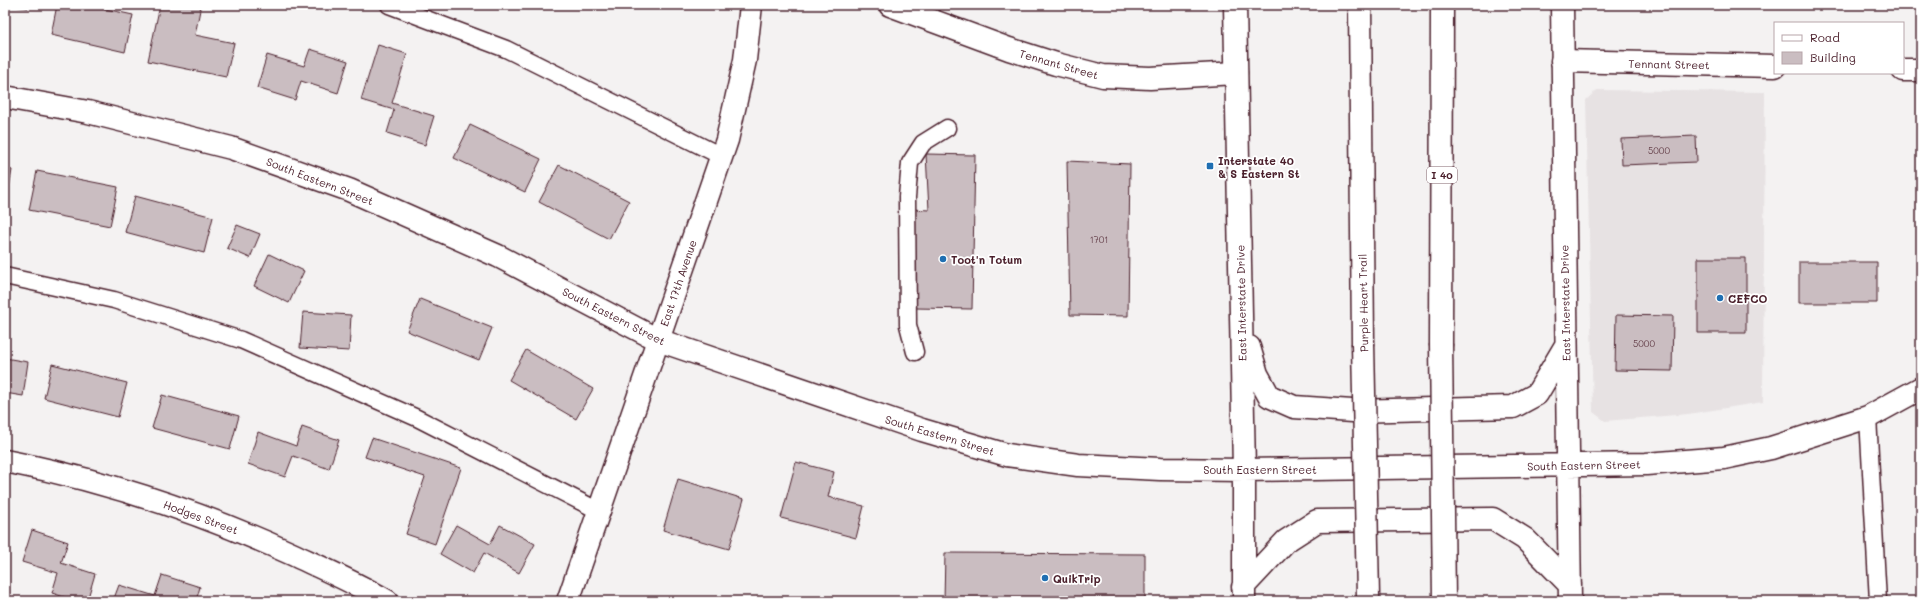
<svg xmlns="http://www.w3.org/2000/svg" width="1926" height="606" viewBox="0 0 1926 606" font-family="Mali,sans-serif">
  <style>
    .built { fill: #e7e2e3 }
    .building { fill: #cabdc1; stroke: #4a1f2b }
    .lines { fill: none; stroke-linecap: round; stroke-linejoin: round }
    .lane-casing { stroke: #4a1f2b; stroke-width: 19 }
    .street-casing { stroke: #4a1f2b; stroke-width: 25 }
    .secondary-casing { stroke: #4a1f2b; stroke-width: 25 }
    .highway-casing { stroke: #4a1f2b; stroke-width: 25 }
    .lane { stroke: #fff; stroke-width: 16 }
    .street { stroke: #fff; stroke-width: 22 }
    .secondary { stroke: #fff; stroke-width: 22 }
    .highway { stroke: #fff; stroke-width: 22 }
    .highway-bridge-casing { stroke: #4a1f2b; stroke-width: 25; stroke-linecap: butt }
    .highway-bridge { stroke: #fff; stroke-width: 22 }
    .poi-dot { fill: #1f6fb2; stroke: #fff; stroke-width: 1.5 }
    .labels { text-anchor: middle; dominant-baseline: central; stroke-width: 3.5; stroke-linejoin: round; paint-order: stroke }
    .number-label { font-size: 9px; fill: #6a4650 }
    .shield { fill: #fff; stroke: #80626b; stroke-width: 1 }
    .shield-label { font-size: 10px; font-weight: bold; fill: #4a1f2b }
    .street-label { font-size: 11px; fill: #4a1f2b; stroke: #fff }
    .poi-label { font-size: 11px; font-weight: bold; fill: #4a1f2b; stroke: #fff; text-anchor: start }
  </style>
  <rect width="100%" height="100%" fill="#f4f2f2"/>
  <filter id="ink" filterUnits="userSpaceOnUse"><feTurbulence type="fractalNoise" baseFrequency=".025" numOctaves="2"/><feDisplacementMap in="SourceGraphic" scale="8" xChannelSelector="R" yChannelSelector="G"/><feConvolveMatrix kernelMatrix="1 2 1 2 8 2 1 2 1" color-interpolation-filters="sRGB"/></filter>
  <g filter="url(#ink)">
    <path class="built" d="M1597,90L1765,92L1763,402L1688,414L1605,421L1593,412L1586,100Z"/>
    <path class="building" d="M5,5H28V8Z
      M57,5H87L133,15L125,52L51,35Z
      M160,5H201L195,35L234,43L226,77L148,61Z
      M378,45L407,54L392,103L434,116L425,145L387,133L394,110L361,100Z
      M310,49L348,61L338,93L301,81L295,100L257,88L267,55L304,66Z
      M470,125L541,159L525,192L454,158Z
      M1696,136L1697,162L1622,165L1621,139Z
      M926,154L975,155L972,309L915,308L912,209L929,210Z
      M1067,161L1130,164L1128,316L1070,315Z
      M559,165L629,201L609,239L539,202Z
      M5,168L12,170L5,212Z
      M37,171L118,187L110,226L29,210Z
      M135,196L213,217L204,253L125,232Z
      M237,225L260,234L250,258L227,248Z
      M269,254L304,271L289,303L254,286Z
      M1698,258H1746V333H1698Z
      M1799,262H1877V303H1799Z
      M420,299L492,328L479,360L407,331Z
      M303,312L351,315L349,351L300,348Z
      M1616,315L1673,316L1672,371L1615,370Z
      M526,350L593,389L576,419L509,380Z
      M5,358L28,362L23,396L5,393Z
      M52,364L127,383L118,417L44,398Z
      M162,395L239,416L230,449L152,428Z
      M302,427L339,440L329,469L293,456L285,477L248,464L258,432L296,446Z
      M372,438L461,468L435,544L406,534L425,477L365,457Z
      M796,462L834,472L828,497L864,506L856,538L781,518Z
      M678,479L744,499L729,549L663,530Z
      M456,525L490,544L500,525L535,544L519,573L484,553L473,573L440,554Z
      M32,530L68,542L61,563L95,574L87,601H76L52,593L58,573L22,562Z
      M945,553L1145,554V601H944Z
      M162,575L200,587L196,601H113L119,585L155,596Z"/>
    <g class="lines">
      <g class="lane-casing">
        <path id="lane" d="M389,5L506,49L721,156
          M5,276L114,300L241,340L417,418L599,511
          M915,352L908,325L907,197L910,163L923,143L947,128
          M1868,417L1878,601"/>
      </g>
      <g class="street-casing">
        <path id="street" d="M890,5L1009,49L1056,64L1103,76L1150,78L1236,73
          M1562,61L1775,66
          M1903,70H1921
          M5,461C104,480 200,512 292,554C324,569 356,583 387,601
          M568,601L727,140L745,60L751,5"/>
      </g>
      <g class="secondary-casing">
        <path id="secondary" d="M1235,5L1244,470V601
          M1562,5L1570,601
          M5,97L88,112L231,148L349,190L498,256L658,340L922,430L1007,455L1078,465L1160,469L1244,470L1646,464L1724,458L1771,448L1868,417L1921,388
          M1249,347L1257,374L1269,396L1294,407L1352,411L1513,407L1537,394L1566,345
          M1243,587L1286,541L1317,521L1493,519L1525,539L1570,585"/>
      </g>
      <g class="highway-casing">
        <path id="highway" d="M1360,5L1363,343
          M1441,344L1442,5"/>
      </g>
      <use href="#lane" class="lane"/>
      <use href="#street" class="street"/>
      <use href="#secondary" class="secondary"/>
      <use href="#highway" class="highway"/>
      <g class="highway-bridge-casing">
        <path id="highway-bridge" d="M1363,343L1368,597
          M1441,344L1444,600"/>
      </g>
      <use href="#highway-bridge" class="highway-bridge"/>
    </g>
  </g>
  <g class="poi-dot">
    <rect x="1206" y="162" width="8" height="8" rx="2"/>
    <circle cx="943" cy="259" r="4"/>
    <circle cx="1720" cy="298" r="4"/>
    <circle cx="1045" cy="578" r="4"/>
  </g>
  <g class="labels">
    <g class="number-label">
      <text x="1659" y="150">5000</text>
      <text x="1099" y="239">1701</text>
      <text x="1644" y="343">5000</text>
    </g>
    <rect class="shield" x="1427" y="167" width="30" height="16" rx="3"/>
    <g class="shield-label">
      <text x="1442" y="175">I 40</text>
    </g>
    <g class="street-label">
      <text transform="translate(1059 64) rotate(16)">Tennant Street</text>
      <text transform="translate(1669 64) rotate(1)">Tennant Street</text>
      <text transform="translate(320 181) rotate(21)">South Eastern Street</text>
      <text transform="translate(678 283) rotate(-71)">East 17th Avenue</text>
      <text transform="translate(1241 303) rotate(-91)">East Interstate Drive</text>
      <text transform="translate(1363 303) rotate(-91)">Purple Heart Trail</text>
      <text transform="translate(1565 303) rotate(-91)">East Interstate Drive</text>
      <text transform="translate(614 316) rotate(27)">South Eastern Street</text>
      <text transform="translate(940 435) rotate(17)">South Eastern Street</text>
      <text transform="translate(1584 465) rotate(-1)">South Eastern Street</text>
      <text x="1260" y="469">South Eastern Street</text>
      <text transform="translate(201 517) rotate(20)">Hodges Street</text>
    </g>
    <g class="poi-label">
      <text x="1218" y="160">Interstate 40<tspan x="1218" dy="13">&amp; S Eastern St</tspan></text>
      <text x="951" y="259">Toot'n Totum</text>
      <text x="1728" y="298">CEFCO</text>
      <text x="1053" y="578">QuikTrip</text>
    </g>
  </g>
  <rect width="1926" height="606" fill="none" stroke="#fff" stroke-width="20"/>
  <rect x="10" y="10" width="1906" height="586" fill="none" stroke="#4a1f2b" stroke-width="1.5" filter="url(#ink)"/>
  <rect x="1774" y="22" width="130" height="52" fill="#ffffff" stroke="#b7a5aa"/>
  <rect x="1782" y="35" width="20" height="6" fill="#ffffff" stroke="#b7a5aa"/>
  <text x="1810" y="42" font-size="12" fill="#4a1f2b">Road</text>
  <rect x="1782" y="52" width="20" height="12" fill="#cabdc1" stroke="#b7a5aa"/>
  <text x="1810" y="62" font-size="12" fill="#4a1f2b">Building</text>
</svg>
